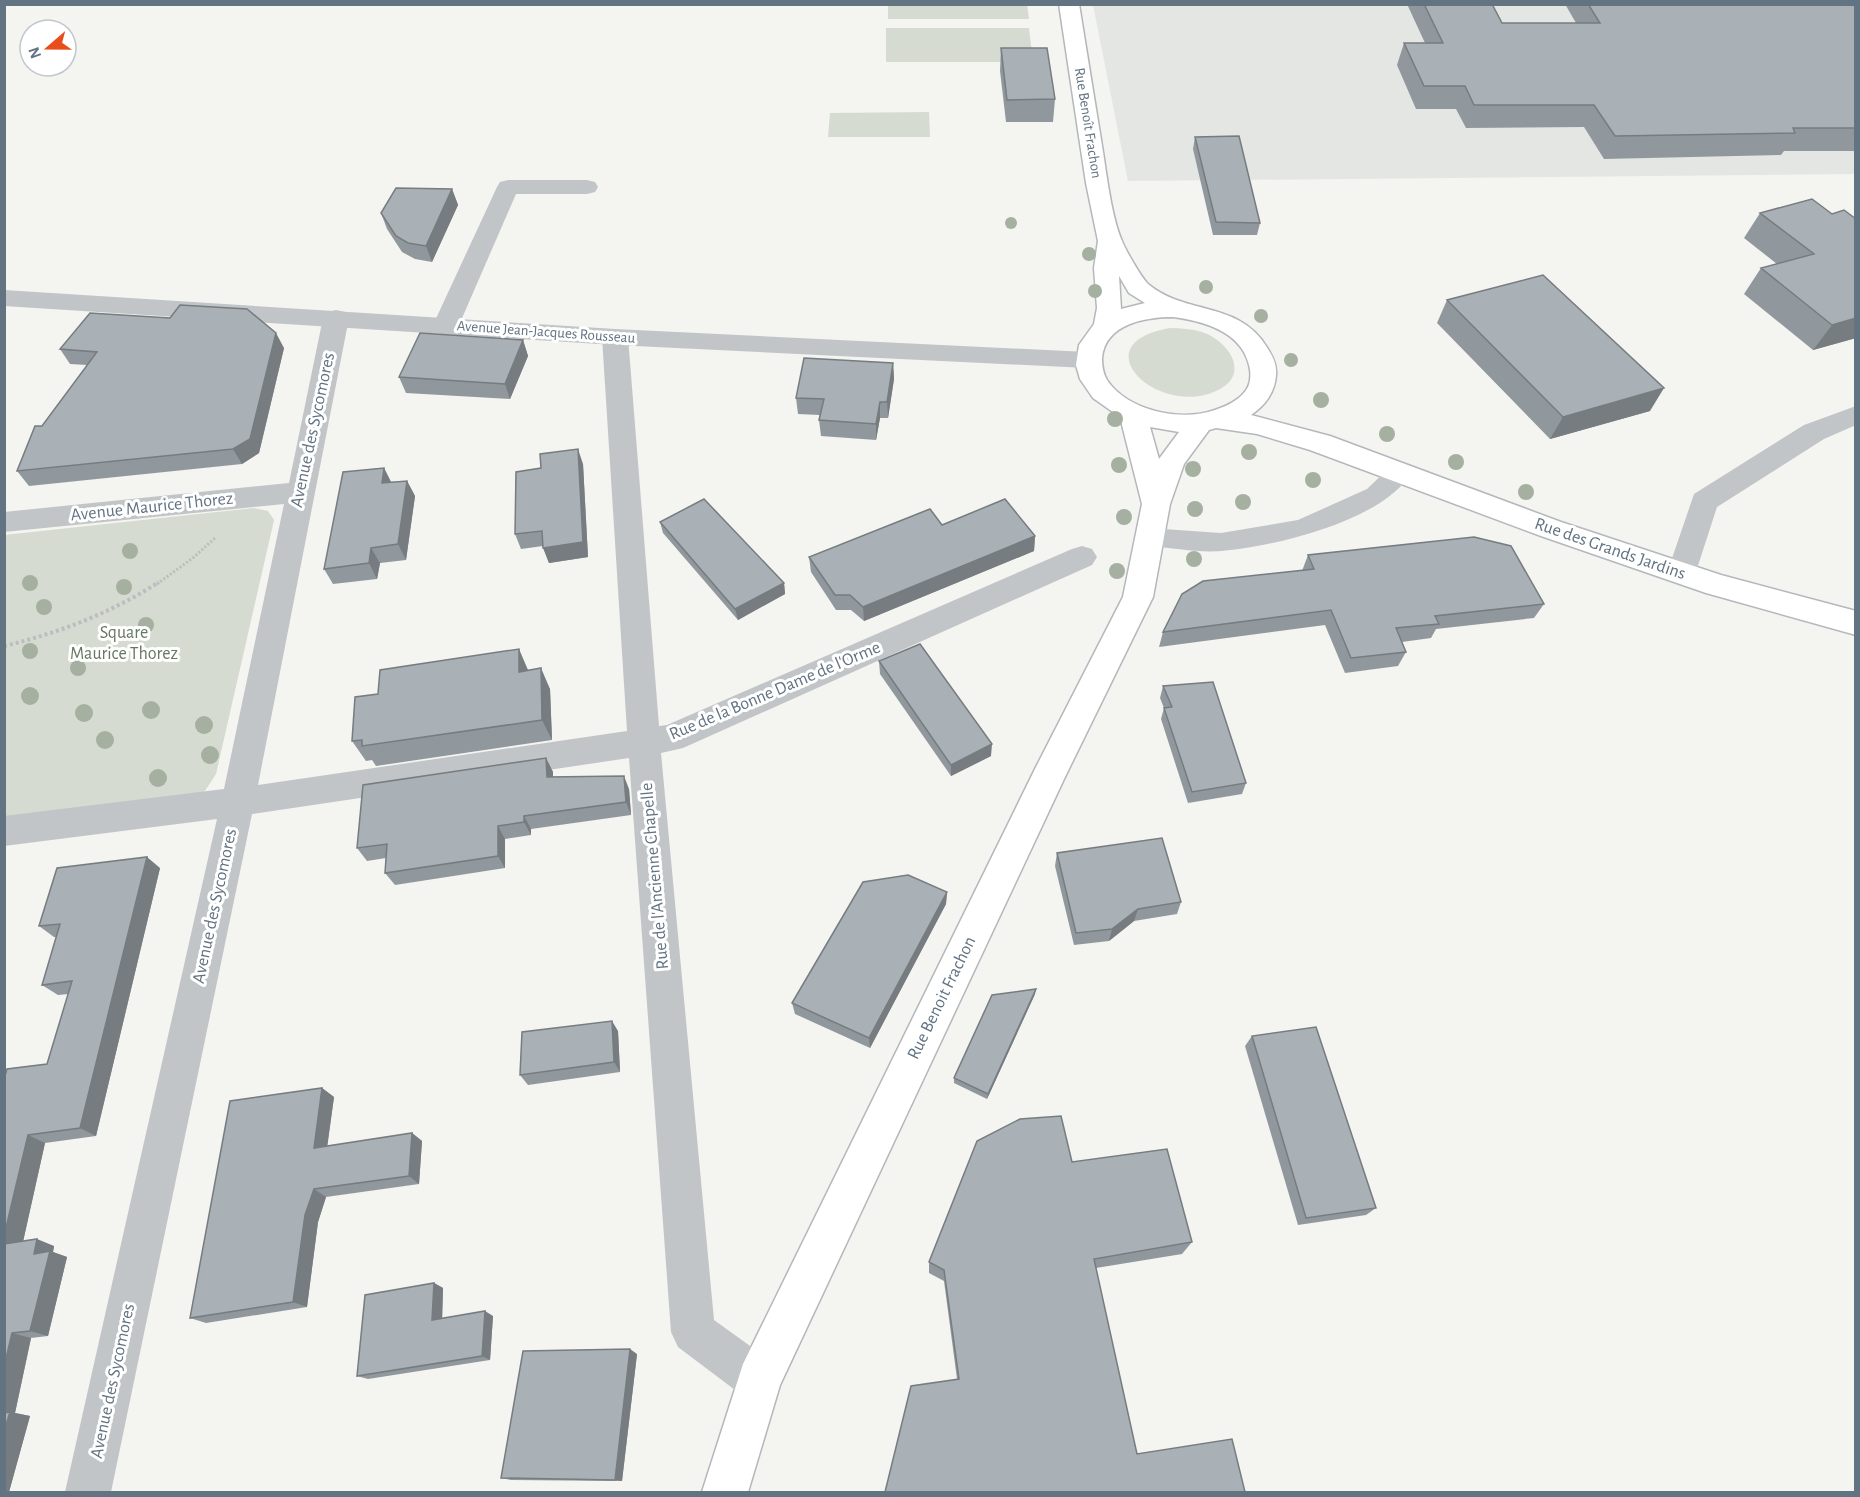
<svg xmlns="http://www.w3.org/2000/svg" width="1860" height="1497" viewBox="0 0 1860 1497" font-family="'Alegreya Sans',sans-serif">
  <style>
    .built { fill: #e4e6e3 }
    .green { fill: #d5dbd1 }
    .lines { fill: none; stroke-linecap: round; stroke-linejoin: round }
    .secondary-casing { stroke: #b3b8bd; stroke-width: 3 }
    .path-far1 { stroke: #bbbdbf; stroke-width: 3; stroke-dasharray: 2 2; stroke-linecap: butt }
    .path { stroke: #bbbdbf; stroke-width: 4; stroke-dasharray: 3 3; stroke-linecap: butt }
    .service { fill: #c1c5c8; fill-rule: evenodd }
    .minor { fill: #c1c5c8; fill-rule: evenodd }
    .tertiary { fill: #c1c5c8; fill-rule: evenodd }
    .secondary { fill: #fff; fill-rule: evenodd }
    .tree { fill: #a5b0a1 }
    .wall { fill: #91989d }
    .shaded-wall { fill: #767c7f }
    .building { fill: #a9b1b6; stroke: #767c7f; stroke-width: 1.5 }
    .labels { text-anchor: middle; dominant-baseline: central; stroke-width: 6; stroke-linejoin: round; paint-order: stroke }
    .far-street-label { font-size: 15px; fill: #627382; stroke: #fff }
    .street-label { font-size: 18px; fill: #627382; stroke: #fff }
    .park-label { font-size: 18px; fill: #657961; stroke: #fff }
  </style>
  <rect width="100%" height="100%" fill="#f4f4f0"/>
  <path class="built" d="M1093,5H1855V174L1128,181Z"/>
  <path class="green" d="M1027,4L1029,19H888V5Z
    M886,28H1029L1033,62H886Z
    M929,112L930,137H828L830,113Z
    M1170,328C1181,328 1192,329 1202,332C1229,341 1252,375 1216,391C1158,418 1079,344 1170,328Z
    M254,508L268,511L274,520L216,774L205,791L183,800L5,820L4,535Z"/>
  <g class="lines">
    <g class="secondary-casing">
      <path id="secondary" d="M1059,4H1079C1087,54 1095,103 1103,152C1107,178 1112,218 1122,241C1126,251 1141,277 1148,284C1186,316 1240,300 1268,349C1273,357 1277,365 1276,375C1275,392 1265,406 1251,415L1330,436L1561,522L1721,575L1856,611V635L1706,593L1541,536L1310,450L1257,434L1216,428L1209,430L1184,464L1170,504L1153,597L1064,779L780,1385L748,1492H702L743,1364L1035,769L1123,597L1142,504L1120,417L1093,398L1080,379L1076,365L1079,345L1094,324L1097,308L1094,268L1098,241L1086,183ZM1119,276L1129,293L1145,303L1121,309ZM1173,317C1203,321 1241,331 1249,365C1251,372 1251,380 1248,387C1242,399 1227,406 1215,410C1181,422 1128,411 1107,380C1103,373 1102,366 1102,358C1105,324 1145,317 1173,317ZM1150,427L1179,432L1159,459Z"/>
    </g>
    <path class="path-far1" d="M157,584L194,557L215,538"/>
    <path class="path" d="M4,646C59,633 111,613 159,582"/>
    <path class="service" d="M1400,464L1409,466L1412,472C1383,521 1276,546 1222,551C1199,553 1173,548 1149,546L1140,543L1136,537L1140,531L1149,528L1221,533L1298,520L1367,489L1391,466Z"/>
    <path class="minor" d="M508,180H587L595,182L598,187L595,192L587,194H516L459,325L455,331L446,333L437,331L433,325L497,187L500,182Z
      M336,310L345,312L349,318L258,785L627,731L602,337L606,331L615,329L624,331L628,337L659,726L667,725L1072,549L1082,546L1092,549L1097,557L1092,565L683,748L661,753L714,1320L775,1364L781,1380L775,1396L759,1402L743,1396L678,1347L671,1332L629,758L252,814L111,1492H65L217,819L4,846V816L224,789L284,504L4,532V512L289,483L323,318L327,312Z
      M1856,406V425L1824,439L1717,507L1693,581L1682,584L1671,581L1667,573L1694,494L1804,425Z"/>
    <path class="tertiary" d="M4,290L615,329L1087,352L1096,354L1100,360L1096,366L1087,368L615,345L4,306Z"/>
    <use href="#secondary" class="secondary"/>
  </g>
  <g class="tree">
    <circle cx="1011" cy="223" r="6"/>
    <circle cx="1089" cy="254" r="7"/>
    <circle cx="1206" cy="287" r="7"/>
    <circle cx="1095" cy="291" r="7"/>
    <circle cx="1261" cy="316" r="7"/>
    <circle cx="1291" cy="360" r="7"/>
    <circle cx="1321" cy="400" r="8"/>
    <circle cx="1115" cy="419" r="8"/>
    <circle cx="1387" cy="434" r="8"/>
    <circle cx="1249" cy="452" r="8"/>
    <circle cx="1456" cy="462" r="8"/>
    <circle cx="1119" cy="465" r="8"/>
    <circle cx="1193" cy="469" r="8"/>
    <circle cx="1313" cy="480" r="8"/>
    <circle cx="1526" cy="492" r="8"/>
    <circle cx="1243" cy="502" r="8"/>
    <circle cx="1195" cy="509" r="8"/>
    <circle cx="1124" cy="517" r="8"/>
    <circle cx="130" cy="551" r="8"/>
    <circle cx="1194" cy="559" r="8"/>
    <circle cx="1117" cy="571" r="8"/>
    <circle cx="30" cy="583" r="8"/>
    <circle cx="124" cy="587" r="8"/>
    <circle cx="44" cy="607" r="8"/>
    <circle cx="146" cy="625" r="8"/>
    <circle cx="30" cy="651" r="8"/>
    <circle cx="78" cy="668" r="8"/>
    <circle cx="30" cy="696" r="9"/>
    <circle cx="151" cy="710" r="9"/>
    <circle cx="84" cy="713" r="9"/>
    <circle cx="204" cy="725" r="9"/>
    <circle cx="105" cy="740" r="9"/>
    <circle cx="210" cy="755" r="9"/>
    <circle cx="158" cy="778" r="9"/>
  </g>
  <path class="wall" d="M1407,4H1492L1502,23H1576L1565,4H1856V151H1784L1781,155L1604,159L1584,127L1466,128L1456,109H1416L1397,65L1404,43H1425Z
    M1001,48L1055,99L1053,122H1006L1000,71Z
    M1195,137L1260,223L1257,235H1213L1193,149Z
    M452,189L458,205L432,262L415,259L402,252L387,229L381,213Z
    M1760,213L1832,214L1856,338L1813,350L1744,294L1761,268L1777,264L1744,238Z
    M1447,300L1650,411L1550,439L1437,323Z
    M523,340L528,356L510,399L406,393L399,377Z
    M284,348L259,453L242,464L29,486L17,471L42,426L87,365L70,364L60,349Z
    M893,363L894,379L888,418H880L876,440L821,436L819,420L820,415L798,414L796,398Z
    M583,464L588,557L549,563L543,546L521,549L515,534Z
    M384,468L391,482L407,481L415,496L406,560L380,563L377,579L333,584L324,569Z
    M660,522L784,583L785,594L738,620L663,533Z
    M942,525L1035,536L1034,551L864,621L851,610H836L811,572L809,557Z
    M1308,555L1544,604L1534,618L1436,629L1431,638L1402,642L1406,652L1398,666L1345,673L1325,625L1159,647L1163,632L1302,571Z
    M879,661L991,756L951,776L880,674Z
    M528,670L550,689L552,740L376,766L372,760L366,761L352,741Z
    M1163,686L1246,783L1242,794L1188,803L1161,719L1164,708L1160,698Z
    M546,758L553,772V777L629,789L631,815L531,829V835L505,839V868L395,885L385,873L386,858L367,861L357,848Z
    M1057,853L1181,902L1177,914L1134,921L1109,941L1074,945L1055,866Z
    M160,868L96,1136L45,1143L23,1241L54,1246L53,1252L67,1257L48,1336L31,1338L15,1413L30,1416L9,1492L4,1079L47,1064L69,994L58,995L42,985L56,937H54L39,926Z
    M947,892L946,904L870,1048L795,1014L792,1003Z
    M1035,994L987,1099L954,1083V1078Z
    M618,1031L620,1072L528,1085L520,1075Z
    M1252,1036L1376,1208L1366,1215L1298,1225L1245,1046Z
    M322,1088L334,1097L327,1146L412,1133L422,1141L419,1184L326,1197L318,1222L307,1307L206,1323L190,1318Z
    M1072,1162L1192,1242L1182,1254L1096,1268L1137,1454L1245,1492H885L957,1379L944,1281L929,1273V1262Z
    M434,1283L443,1288L442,1318L493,1316L490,1360L368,1379L357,1376Z
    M637,1354L622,1481L511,1480L501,1478Z"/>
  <path class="shaded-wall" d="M452,189L458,205L432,262L426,246Z
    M1856,318V338L1813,350L1832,325Z
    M276,333L284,348L259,453L242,464L233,449Z
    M523,340L528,356L510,399L505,384Z
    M893,363L894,379L888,418L887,402Z
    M1664,388L1650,411L1550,439L1563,417Z
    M880,402V418L876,440V424Z
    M578,449L583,464L588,557L549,563L543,548Z
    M384,468L392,484L382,483Z
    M407,481L415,496L406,560L398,544Z
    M1035,536L1034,551L864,621L863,607Z
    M371,548L380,563L377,579L369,563Z
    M784,583L785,594L738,620L735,609Z
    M519,649L528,670L519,672Z
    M541,668L550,689L552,740L542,720Z
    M992,744L991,756L951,776V765Z
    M546,758L553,772V790L547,777Z
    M624,776L629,789L631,815L626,802Z
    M524,816L531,829V835L524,822Z
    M498,826L505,839V868L498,856Z
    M147,857L160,868L96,1136L80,1128Z
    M947,892L946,904L870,1048L869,1038Z
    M1138,909L1134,921L1109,941L1112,929Z
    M1036,989L1035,994L987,1099L988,1094Z
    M612,1021L618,1031L620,1072L614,1062Z
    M322,1088L334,1097L326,1156L314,1148Z
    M412,1133L422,1141L419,1184L409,1176Z
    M28,1135L45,1143L21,1251L4,1245V1236Z
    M314,1189L326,1197L318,1222L307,1307L293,1302L305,1215Z
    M37,1239L54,1246L53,1252L67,1257L48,1336L30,1331L34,1254Z
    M434,1283L443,1288L442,1324L432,1320Z
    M485,1311L493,1316L490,1360L482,1356Z
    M12,1333L31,1338L15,1413L30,1416L9,1492H4V1367Z
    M630,1349L637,1354L622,1481L615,1480Z"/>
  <path class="building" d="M1424,4H1492L1502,23H1600L1588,4H1856V128H1793L1795,133L1615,136L1594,105H1474L1465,86H1424L1404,43H1443Z
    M1001,48H1047L1055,99L1007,100Z
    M1239,136L1260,223L1216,222L1195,137Z
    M396,188L452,189L426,246L408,243L396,236L381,213Z
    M1812,199L1832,214L1844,210L1856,219V318L1832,325L1761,268L1814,254L1760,213Z
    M1543,275L1664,388L1563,417L1447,300Z
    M180,305L247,309L276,333L250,439L233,449L17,471L35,426H42L97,352L60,349L90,313L170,318Z
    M420,333L523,340L505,384L399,377Z
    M804,358L893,363L887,402H880L876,424L819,420L824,399L796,398Z
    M578,449L583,542L543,548L542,531L515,534L516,472L541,468L540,454Z
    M384,468L382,483L407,481L398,544L371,548L369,563L324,569L343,472Z
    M704,499L784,583L735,609L660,522Z
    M1005,499L1035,536L863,607L850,595H835L809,557L930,509L942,525Z
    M1474,537L1511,546L1544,604L1435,616L1439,624L1396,628L1406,652L1351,658L1331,610L1163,632L1182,594L1203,581L1314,569L1308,555Z
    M920,644L992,744L951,765L879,661Z
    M519,649V672L541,668L542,720L362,746V740L352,741L355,697L378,694L380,670Z
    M1213,682L1246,783L1192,792L1164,708L1172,707L1163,686Z
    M546,758L547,777L624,776L626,802L524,816V822L498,826V856L385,873L387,844L357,848L363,785Z
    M1162,838L1181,902L1138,909L1112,929L1076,933L1057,853Z
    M147,857L80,1128L28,1135L4,1236V1079L7,1069L47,1064L72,981L42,985L60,924L39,926L57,868Z
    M908,875L947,892L869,1038L792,1003L863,882Z
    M1036,989L988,1094L954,1078L992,995Z
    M612,1021L614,1062L520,1075L522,1032Z
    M1316,1027L1376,1208L1306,1218L1252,1036Z
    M322,1088L314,1148L412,1133L409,1176L314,1189L305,1215L293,1302L190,1318L230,1101Z
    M1061,1116L1072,1162L1167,1149L1192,1242L1094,1259L1137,1454L1232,1439L1245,1492H885L911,1386L959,1379L944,1270L929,1262L977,1141L1020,1119Z
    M37,1239L34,1254L50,1251L30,1331L12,1333L4,1367V1244Z
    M434,1283L432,1320L485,1311L482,1356L357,1376L365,1295Z
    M630,1349L615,1480L501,1478L523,1351Z
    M10,1412L4,1431V1413Z"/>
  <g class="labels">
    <g class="far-street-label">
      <text transform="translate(1088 123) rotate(81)">Rue Benoît Frachon</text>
      <text transform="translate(546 332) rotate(4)">Avenue Jean-Jacques Rousseau</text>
    </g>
    <g class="street-label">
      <text transform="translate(313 430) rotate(-78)">Avenue des Sycomores</text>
      <text transform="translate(152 507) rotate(-6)">Avenue Maurice Thorez</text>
      <text transform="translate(1610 549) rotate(19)">Rue des Grands Jardins</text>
      <text transform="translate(775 691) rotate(-23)">Rue de la Bonne Dame de l'Orme</text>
      <text transform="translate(655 876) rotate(-95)">Rue de l'Ancienne Chapelle</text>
      <text transform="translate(215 906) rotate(-78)">Avenue des Sycomores</text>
      <text transform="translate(942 998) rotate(-64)">Rue Benoit Frachon</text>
      <text transform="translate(113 1381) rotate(-78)">Avenue des Sycomores</text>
    </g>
    <g class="park-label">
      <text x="124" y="633">Square<tspan x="124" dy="21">Maurice Thorez</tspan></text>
    </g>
  </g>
  <rect width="1860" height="1497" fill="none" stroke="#627382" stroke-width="12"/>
  <g transform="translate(48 48) rotate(250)"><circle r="28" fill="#ffffff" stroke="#c0c7cd" stroke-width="1.5"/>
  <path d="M0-4.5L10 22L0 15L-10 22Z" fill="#e84e1c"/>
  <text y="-9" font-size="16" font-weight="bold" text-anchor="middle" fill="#627382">N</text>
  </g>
</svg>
